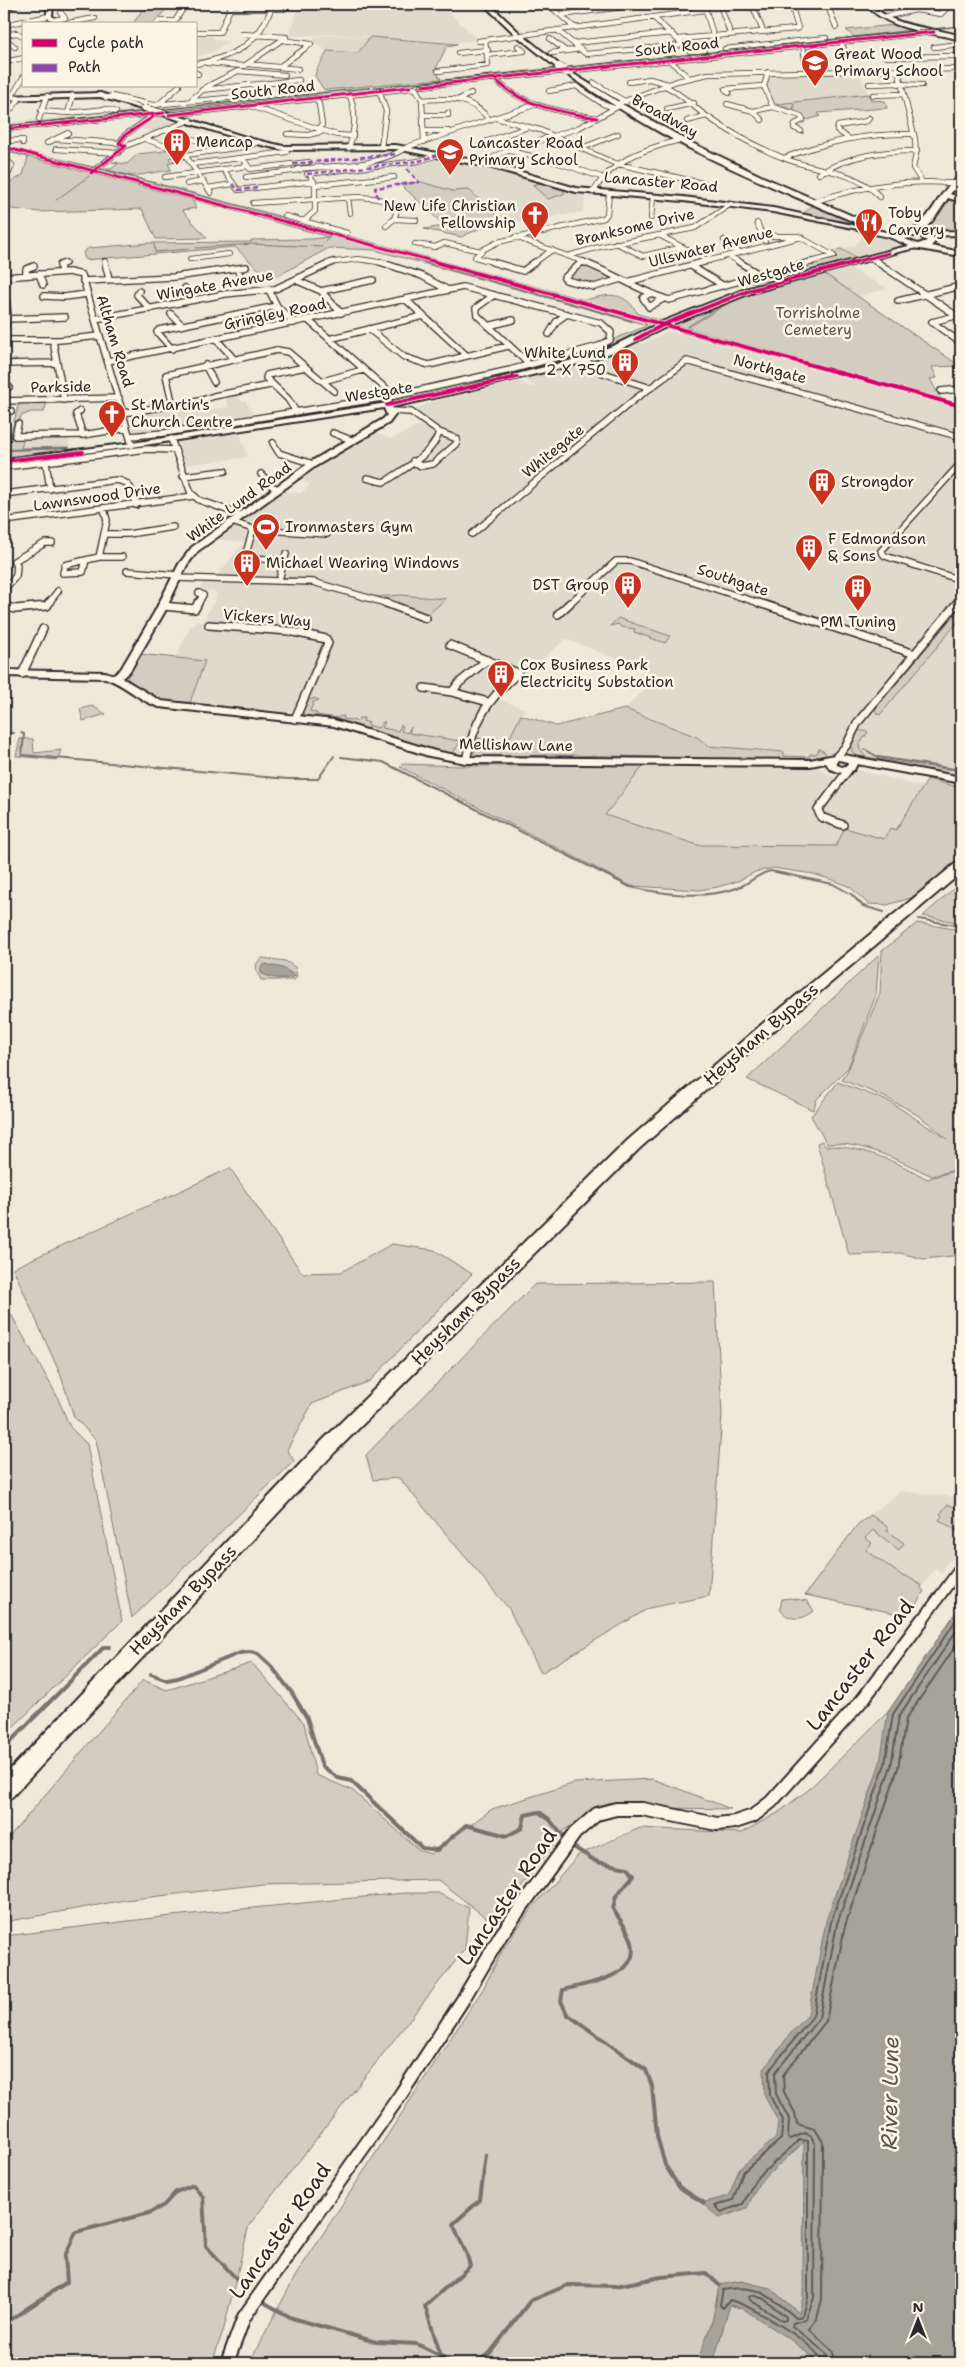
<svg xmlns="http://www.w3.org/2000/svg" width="965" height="2367" viewBox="0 0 965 2367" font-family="'Shantell Sans',sans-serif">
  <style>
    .built { fill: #e0dacc }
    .green { fill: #d2cdc0; stroke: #7e7c76 }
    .water { fill: #a6a399; stroke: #75736d }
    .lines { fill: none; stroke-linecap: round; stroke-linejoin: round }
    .shore-far1 { stroke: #5c5b57; stroke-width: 1 }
    .shore { stroke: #5c5b57; stroke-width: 2 }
    .stream-far2 { stroke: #75736d; stroke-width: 1 }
    .stream-far1 { stroke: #75736d; stroke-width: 2 }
    .stream { stroke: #75736d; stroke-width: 4 }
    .street-far4-casing { stroke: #2b2b2b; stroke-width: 6 }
    .street-far3-casing { stroke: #2b2b2b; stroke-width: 8 }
    .street-far2-casing { stroke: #2b2b2b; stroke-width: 10 }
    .street-far1-casing { stroke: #2b2b2b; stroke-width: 13 }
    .street-casing { stroke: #2b2b2b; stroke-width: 16 }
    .secondary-casing { stroke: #2b2b2b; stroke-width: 4 }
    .primary-casing { stroke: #2b2b2b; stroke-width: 4 }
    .highway-casing { stroke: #2b2b2b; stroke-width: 4 }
    .street-far4 { stroke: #fcf5e5; stroke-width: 4.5 }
    .street-far3 { stroke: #fcf5e5; stroke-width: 5.5 }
    .street-far2 { stroke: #fcf5e5; stroke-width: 7 }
    .street-far1 { stroke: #fcf5e5; stroke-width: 9 }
    .street { stroke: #fcf5e5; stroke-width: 12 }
    .secondary { fill: #fcf5e5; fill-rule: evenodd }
    .primary { fill: #fcf5e5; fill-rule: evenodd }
    .highway { fill: #fcf5e5; fill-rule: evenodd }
    .rail { stroke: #2b2b2b; stroke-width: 1 }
    .secondary-bridge-casing { stroke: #2b2b2b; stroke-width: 8; stroke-linecap: butt }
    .primary-bridge-casing { stroke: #2b2b2b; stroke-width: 9; stroke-linecap: butt }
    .secondary-bridge { stroke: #fcf5e5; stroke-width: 6 }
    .primary-bridge { stroke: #fcf5e5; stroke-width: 8 }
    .quiet { stroke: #8e44ad; stroke-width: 2.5; stroke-dasharray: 5 2.5; stroke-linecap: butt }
    .cycleway-far1-casing { stroke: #fcf5e5; stroke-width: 4.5 }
    .cycleway-casing { stroke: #fcf5e5; stroke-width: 5.5 }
    .cycleway-far1 { stroke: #d6006c; stroke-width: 3 }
    .cycleway { stroke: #d6006c; stroke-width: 4 }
    .labels { text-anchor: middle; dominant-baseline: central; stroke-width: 5; stroke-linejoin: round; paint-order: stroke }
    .far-street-label { font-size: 15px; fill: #2b2b2b; stroke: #fcf5e5 }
    .far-poi-label { font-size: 15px; fill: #2b2b2b; stroke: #fcf5e5; text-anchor: start }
    .far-park-label { font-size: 15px; fill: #555450; stroke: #fcf5e5 }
    .street-label { font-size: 18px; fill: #2b2b2b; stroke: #fcf5e5 }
    .near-street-label { font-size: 21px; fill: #2b2b2b; stroke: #fcf5e5 }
    .near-water-label { font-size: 22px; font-style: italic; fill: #565552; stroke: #fcf5e5 }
  </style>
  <rect width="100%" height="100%" fill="#efe9da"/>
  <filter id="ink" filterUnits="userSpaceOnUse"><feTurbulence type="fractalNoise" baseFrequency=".02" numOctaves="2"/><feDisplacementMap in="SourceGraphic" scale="10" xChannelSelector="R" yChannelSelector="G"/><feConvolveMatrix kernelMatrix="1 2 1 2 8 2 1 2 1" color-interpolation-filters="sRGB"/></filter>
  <g filter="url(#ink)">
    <path class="built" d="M300,4H442L477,40L454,43L333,34L289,36Z
      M335,35L370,37L358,53L327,51L314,42V37Z
      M212,36L216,40L228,42L217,50L196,57V37Z
      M565,66L571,68L301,98L298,93Z
      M859,72L868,94L775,104L765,92L768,73Z
      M179,105L189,110L4,128V123Z
      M165,115L184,122L156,133L138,128Z
      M438,156L522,174L585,193L583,212L506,224L469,190L453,191L421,182L404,164Z
      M868,231L891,237L895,241V246L886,252L858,259L841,249L855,245Z
      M848,267L888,289L857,296L825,274Z
      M668,331L961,408V774L852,755L824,753L810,754L809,758L783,756V752L708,746L697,737L625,709L658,675L566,639L496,698L525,709L508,741L477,738L474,756H450L400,741L355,725L310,717L291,711L284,714L189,705L175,658L190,628L196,621L203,622L217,595L215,594L216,591L200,590L202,582L181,581L215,578L245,542L211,539L282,491L301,493L310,484L295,478L373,432L392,439L421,424L410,415L418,408L435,401L518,381L530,387L535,386L524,379L615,354L638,342L642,344Z
      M236,393L241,401H246L254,416L161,431L137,432L133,429L130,415L194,404L198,411L229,407L224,395Z
      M239,432L248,457L185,465L178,442Z
      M69,437V447L21,448L24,438Z
      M644,765L817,766L831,776L841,778L855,769L923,787L885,847L697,845L605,815Z
      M901,1491L955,1497L961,1500V1543L951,1561L947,1562L942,1573L935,1569L921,1588L924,1591L909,1616L805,1595L858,1524Z"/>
    <path class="green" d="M146,4H170L154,24H133Z
      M894,25L911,30L854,37L846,30Z
      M370,37L457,44H458L447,46L435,70L441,79L324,90L315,76C317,65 324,61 327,51L358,53Z
      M869,94L871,100L885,101L887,108L818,113L820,116L808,120L794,111V104L793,110L776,104Z
      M322,95L172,112L163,111L303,96Z
      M4,146L101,169H111L118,164L112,162L127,164L138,154L164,151L167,148L183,155L169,158L171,161L180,160L168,163L171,170L133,176L107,170L283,217L282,219L288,218L343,231L345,235L585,300C609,294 624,290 638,314L663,321L660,323L434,263L657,324L598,351L656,326L592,355L593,353L591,351C600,347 608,344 617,338C624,334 637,331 647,325L375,250L329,248L270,280L235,247L85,260L83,252L89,248L149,243L251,242V240L312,239L329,237L192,199L196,208L182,210L207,238L156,239L142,209L39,212L4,208V186L23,175L28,157L4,151Z
      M421,182L453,191L469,190L506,224L481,228L461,237L424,229L445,226L400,184Z
      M543,182L564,189V194L548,199L532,185Z
      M952,196L961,203V231L936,234L926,230Z
      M792,197H798L855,221H849L850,224L804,213L812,206Z
      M841,249L856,258L758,284L752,282L837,257L830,252Z
      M583,264L616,279L593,286L568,278Z
      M825,274L960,366L932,367L937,378L930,379L941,399L687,328L730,302L761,290Z
      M726,303L685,328L674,324L717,305Z
      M587,352V354L493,379L491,377Z
      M392,397L394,401L142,441L135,438Z
      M19,402H47L44,412H31L21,416L14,434H10L9,437L24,438L21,448L69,447V450L4,458V432L11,433Z
      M401,595L446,599L426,616L375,597Z
      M961,607V618L880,715L877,714L875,709Z
      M618,618L670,636L665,643L634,632L635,629L621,627L618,624L610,626Z
      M139,654L205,661L189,705L158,701L128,679L127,676Z
      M315,698L319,701H314L310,711L317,713L316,715L338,718L340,716H344L343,719L358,721L359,718H364L363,721L369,723L368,725L378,728L383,722H385L382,728L398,731L401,725L403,726L401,731L407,733L411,727L409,733L461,741L453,753H439L355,725L304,715L302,710L306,701Z
      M92,706L106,714L83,721L80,709Z
      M625,709L697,737L708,746L784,752V756L809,757L810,754H816L819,749L826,753L821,759L807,761L571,755L474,756L476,738L508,741L521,715L556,726Z
      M858,730L868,732L859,745L860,750L866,757L944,769H961V777L858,757L852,752V745Z
      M20,739H33L34,753L61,750L57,760L16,756Z
      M403,764L462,766L644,765L605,815L698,845L836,846L845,828L884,839L890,828L896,830L928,779L961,788V859L911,898L887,905L868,904L850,887L836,881L813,874L773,868L755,872L738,881L718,887L699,890L631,886L400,767Z
      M961,882V923L923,916Z
      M917,923L961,930V1168L932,1176C900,1161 862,1141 827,1144L811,1116L838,1082L890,1102L947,1139C913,1107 884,1096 842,1080L848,1070L880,993L882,951Z
      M879,955L876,995L848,1068L817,1099L813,1110L747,1079Z
      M262,958L285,961L295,967L297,977L294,980H261L256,970L257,963Z
      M822,1141L825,1146C861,1146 896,1161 927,1179L961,1169V1255L924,1259L900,1253L849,1255L817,1143Z
      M230,1168L302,1273L341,1272L392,1244L434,1250L472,1274L370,1381L312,1404L287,1450L294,1461L132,1618L96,1440L74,1417L61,1376L13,1268Z
      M715,1282L722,1414L709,1596L649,1608L541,1673L509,1609L399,1478L373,1480L366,1455L535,1284Z
      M4,1302L56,1394L70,1427L87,1444L122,1621L4,1736Z
      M948,1504L961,1511V1533L939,1520L942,1516L940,1514Z
      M871,1515L889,1528L887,1531L904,1543L899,1550L873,1530L865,1538L872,1543L866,1550L904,1577L905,1575L922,1586L921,1588L924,1591L909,1616L805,1595L858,1524Z
      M790,1598L807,1601L814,1611C803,1620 789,1622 780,1609L782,1599Z
      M961,1605L868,2363H249L296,2275L483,1989L503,1949L532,1908L578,1855L640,1828L742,1833L779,1812L808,1790L888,1712Z
      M252,1663L304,1723L316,1775L352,1790L420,1851L431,1854L492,1809L575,1783L653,1779L731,1809L603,1807L564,1830L494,1924L438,1880L263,1884L125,1900L4,1922V1843L143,1680L167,1690Z
      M404,1893H438L469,1908L465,1949L249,2225L224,2328L212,2363H4V1936L162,1917Z"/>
    <path class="water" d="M265,964L283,968L296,976C285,980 271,979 261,973V967Z
      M961,1605V2363H820L787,2337L743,2309L730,2305L713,2363H697L713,2318L719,2285L741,2281L770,2288L799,2313L803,2297L804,2142L759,2183L747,2208L719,2218L702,2203L729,2196L739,2169L776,2138L778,2121L765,2097L764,2069L790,2034L808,2015L826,1921L880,1763L888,1712Z"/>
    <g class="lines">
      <path class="shore-far1" d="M955,1622L961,1613"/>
      <path class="shore" d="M752,2295L764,2299L786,2317V2320L783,2321L750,2300L749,2297Z
        M823,2363C816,2343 751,2306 730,2300L723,2308L720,2305L723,2290C757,2283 770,2296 795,2317H800L804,2313L808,2297V2141L799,2140L755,2180L743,2204L721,2212L715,2206L733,2200L743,2172L781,2139L783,2120L770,2096L769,2071L813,2016L831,1922L885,1764L893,1714L956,1620
        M829,2363L826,2353L792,2326L793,2323L806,2319L814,2298L815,2144L811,2136L805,2133L791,2139L788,2138L789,2119L776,2094L775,2073L819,2018L837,1924L891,1766L899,1716L961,1624
        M836,2363L832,2350L809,2329L817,2319L822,2299L823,2142L815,2129L797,2124L795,2113L784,2092L783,2075L826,2021L845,1926L898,1768L906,1719L961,1638"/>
      <path class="stream-far2" d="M4,150L331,236L324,243
        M51,157L123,175
        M124,175L281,218
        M56,200L89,176
        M284,219L443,263
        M154,244L155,252L189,249
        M196,248L252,244L322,247
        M414,259L429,263"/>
      <path class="stream-far1" d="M425,262L632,321
        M439,262L648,320
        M682,332L873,383
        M8,450L68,448
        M4,733H14
        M21,733L24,734L22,755L288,779H318L334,756
        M864,749L878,757L961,770
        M341,757L383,762L630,887C664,894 703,900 737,888C749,884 758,873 771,871L833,884L851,894L863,906L884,912
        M919,919L961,926"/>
      <path class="stream" d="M151,1674L167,1680L178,1678L240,1653L250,1652L258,1654L272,1667L292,1693L307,1718L322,1766L338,1778L351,1781L422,1848L437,1850L466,1825L507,1836L522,1828L525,1815L539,1812L549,1819L566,1840
        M4,1748L104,1647H109
        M572,1846L597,1862L627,1868L633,1876L616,1896L613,1909C619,1919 627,1928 631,1939C644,1977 588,1983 563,1990L561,2001L567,2014L646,2070L652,2086L657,2136L665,2165L679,2187L704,2203
        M265,2303L292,2318L376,2342L417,2344L455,2363
        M4,2324L67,2282L65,2256L76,2232L149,2213L164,2205L176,2192L193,2185L203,2197L206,2246L245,2288
        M441,2356L425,2306L470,2266L467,2255L453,2224L480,2200L486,2155
        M475,2363L490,2353L530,2301L568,2285L616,2286L661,2277L706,2273L719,2285"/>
      <g class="street-far4-casing">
        <path id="street-far4" d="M548,4L575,28
          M704,4L713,35
          M752,4L763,31
          M827,4L836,27
          M721,8L730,33
          M231,9H284
          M561,15L645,4
          M653,17L690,51H704
          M883,17L916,10L941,14L947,8L944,4
          M54,20L65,18L61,13
          M63,24L95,18
          M156,24L159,21H175L186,4
          M4,25L49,16
          M557,30L586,54L684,45
          M196,32H220L232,4
          M242,34L286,37
          M4,35L17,33L24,37
          M550,39L566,51
          M678,39L796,29L798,28L791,4
          M478,41L705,10
          M841,42L846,54
          M4,43L9,42L15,47
          M574,43L672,33
          M934,47L961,44
          M725,49L826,38
          M458,53L488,50
          M551,53L581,49
          M487,55L524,51L518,46
          M886,57L961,56
          M670,61L688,77
          M4,62L24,58
          M207,63L244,66L286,37
          M196,64C237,56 259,44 273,4
          M248,64L298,69
          M279,67L311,44L283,40
          M898,70L915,139L916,154L913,168L922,182
          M438,71L488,65L485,40
          M807,72L803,46L934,32
          M196,73L198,74
          M495,79C521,106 561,112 597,118
          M629,82L650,79L668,84
          M594,83L626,102
          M869,84L899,83
          M899,84L922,85
          M422,86L796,47
          M665,86C681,93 691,105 705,115C729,132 758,148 786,159C819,172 854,169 880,197
          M202,90L299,80
          M379,90L386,111L381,147
          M549,91L576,86L603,104L614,108
          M729,93L725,89L762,86
          M349,94C357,112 355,129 349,148
          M873,95L904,94
          M11,98L24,76
          M106,98L112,96L153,105L248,96
          M315,98L319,104L322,125L320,128
          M422,100C451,98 470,96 490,120
          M458,100L471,93
          M190,101L206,87L238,71L285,75
          M617,104L677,81L708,74L961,69
          M727,104L753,111L762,120
          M158,105L179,86
          M253,107L337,135L353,136
          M773,107L801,116L803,120L795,124L794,128L801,131
          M667,109L694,103
          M41,111L68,113L106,109L116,112
          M753,111L773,107L764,86L768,72
          M68,113L73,95
          M169,115L412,88L416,89L422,100L424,142
          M423,115H448V113
          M4,118L20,98
          M496,118L540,130L614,163L706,184
          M39,119L47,96
          M687,121L706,116
          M4,129L164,113
          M165,130L214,146L217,150
          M425,131H449
          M287,134L308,135L324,131
          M848,138L837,130L838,126L867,121L869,118
          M56,139L119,143
          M145,139L183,152L211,193
          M4,141L23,140V143
          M485,142L528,127
          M47,143L68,133
          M122,145L119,143L125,135L154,115
          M582,148L618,134
          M56,149L118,153
          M510,151L556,162L601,177
          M186,155L249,146L258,142
          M4,158L12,165L9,173L4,177
          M243,158L250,169L309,162
          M784,158C826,141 868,133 914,134
          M192,164L287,152
          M483,164L499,154L578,128L619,106
          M223,169L238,190L314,181
          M298,169C334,165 376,168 407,147L537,104
          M93,171L126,146L190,120
          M307,174L419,161L438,155
          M819,174C849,155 882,151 917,151
          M165,177L248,166
          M246,177L300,170
          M187,184L203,181
          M315,185L394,177
          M208,188L233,184
          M593,192C613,159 644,149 680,140
          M348,198L350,213
          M315,200C341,198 375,192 398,207L394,219L386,226
          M814,202C850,189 887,183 926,182C937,182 949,184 961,183
          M253,203L315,199
          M285,216L347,233
          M651,218L653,197
          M394,219L416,220
          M305,220L315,211V185L311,177
          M757,223L765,241
          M661,236L709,261
          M763,236H798L834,256
          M515,237L587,263
          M724,240L728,246L739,253
          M616,243L643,256L683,247
          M415,244L435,247L444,243L481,251
          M568,256L599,247L695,228L731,204
          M729,256L741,263
          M871,258L879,263
          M190,259L229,254
          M328,263L358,259L385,263
          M496,263L475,257L484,249L498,242L604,218L607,214L609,194
          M534,263L552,250
          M580,263L583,261
          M699,263L801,237
          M807,263L834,256"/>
      </g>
      <g class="street-far3-casing">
        <path id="street-far3" d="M105,262L109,279
          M380,262L422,276L448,290
          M492,262L523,271L535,262
          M582,262L564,278L566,280L594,287L621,279
          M583,262C613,273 639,291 669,300L811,262
          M739,262L762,276
          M877,262L957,316
          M691,266L724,286
          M237,269L242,278
          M61,272L60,265L65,263
          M39,274L43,285
          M26,275V269L34,266
          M4,277L69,272L82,275L132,445
          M83,281L174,277L246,267
          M298,281L321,291L341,313
          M627,282L704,262
          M4,285L8,315L4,332
          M185,288L195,300
          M269,290L277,306L294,323
          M139,291L137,295L150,309
          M321,291L373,280
          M649,294L643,298L649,307L663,299
          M494,295L476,308L477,315L530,365
          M44,296L64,297L87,294
          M405,299L466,355
          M898,301L961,286
          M171,314L181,324
          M7,319L65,317
          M95,319L225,294L275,289L333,262
          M308,320L394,396
          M932,322L961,343
          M932,322L959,315
          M488,326L513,320
          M369,329L404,357L429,365L508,346
          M549,334L557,321L567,314
          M329,339L423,316
          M4,340H60L100,336
          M217,340L234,359
          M53,341L64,400
          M172,349L157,332L159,330L277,306
          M583,360L603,373L651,388
          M108,361L463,287L601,323L611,332L610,340L599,346L510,370L394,396L164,433L130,436
          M4,364L57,363
          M205,365L214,382
          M323,381L363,370
          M4,387H9
          M941,391L961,389
          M4,401L119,398
          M173,406L166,375L277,350L288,352L334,391
          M80,411L76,414L83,435
          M4,412L11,411
          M296,412L288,399L266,378L267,375L305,367
          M123,413L200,401L214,396L270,385
          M18,424L15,436L83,435L127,428
          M333,433L351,440
          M171,439L191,493L199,500L241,515
          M273,443L279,453L313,464
          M413,461L421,466L433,464L457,443V439L439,432
          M46,463L50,489
          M961,463L881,551L885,556L961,580
          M4,467L147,449L175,450
          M261,474L273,487L279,489
          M183,476L225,471
          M367,478L383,482L388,480C405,468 434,453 439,432L411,412L391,411
          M4,494L117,480C132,483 133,492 136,505
          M4,521L194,496
          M232,522L253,529L327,534
          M253,529L245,557L283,561
          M105,534H128L173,527
          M472,534L635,399L687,361L961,437
          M99,557L107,520L104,509
          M86,560L83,572L63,573L65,565Z
          M86,560L99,557H122
          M14,561L45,543H52
          M127,571L177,575
          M280,576L286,554
          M175,578L313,582L389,604
          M4,590L16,576L17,565L14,561
          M48,604L58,591
          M198,604L203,595L199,593
          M569,604L616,561H630L762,604
          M956,604L961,598"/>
      </g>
      <g class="street-far2-casing">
        <path id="street-far2" d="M386,603L426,618
          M759,603L915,654
          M4,606L15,609L47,606L49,603
          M163,606L195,609L198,603
          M558,614L570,603
          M209,625L289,631L326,639L328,643L295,719
          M450,645L518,673C487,700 475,719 466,760
          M22,674L43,629
          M424,688L452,692L488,702
          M452,692L459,683L487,660
          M836,757L846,746L858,722L957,603
          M843,825L821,817L818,810L849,769"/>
      </g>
      <g class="street-far1-casing">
        <path id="street-far1" d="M921,1622L961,1567"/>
      </g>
      <g class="street-casing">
        <path id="street" d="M227,2363L244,2317L401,2094L462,2001L501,1935L575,1833L597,1814L616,1809H642L717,1824L735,1822L753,1816L771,1802L864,1698L922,1620"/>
      </g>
      <g class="secondary-casing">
        <path id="secondary" d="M47,4H53L52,16L62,24H55L47,17Z
          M865,4H871C895,29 930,26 961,36V40C928,31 889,31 865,4Z
          M100,93L148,108L145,110L100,97L4,100V96Z
          M162,111L252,139L283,146L396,145L494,164L576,188L683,197L773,208L866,228L863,230L773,212L683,201L576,192L493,168L396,149L283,150L249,142L160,114Z
          M961,176V181L950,194L961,198V202L948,198C939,211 927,235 909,234V232C934,219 939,187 961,176Z
          M961,231V235L925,236L922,234L925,232Z
          M920,244L922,245V247L902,251L751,293L670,325L621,349L586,362L461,392L392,407L395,415L389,423L316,466L198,551L187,565L164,613L130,671L122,678L161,701L334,720L435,751L466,757L810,760L839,754L961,777V783L857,764L854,770L842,773L830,769L826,763L810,766L466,763L429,756L334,726L159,707C139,701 125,684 105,678L4,676V670L105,672L114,675L121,669L154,613L179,564L192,547L310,462L383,419L387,415L384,408L132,447L4,463V459L132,443L406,400L461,388L580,358L615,345L664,321L745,289L899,248ZM839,760L847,762L848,765L842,767L837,765L836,761Z"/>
      </g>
      <g class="primary-casing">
        <path id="primary" d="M11,4H22L4,9V5Z
          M483,4H489L521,34L561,66V68H557L517,36Z
          M567,70L622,104L694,144L763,177L871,224L864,226C805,201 746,177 689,148C646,126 605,100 565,73Z
          M864,227C872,228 894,235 899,234C913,232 926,227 936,241L931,246L961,252V256L914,248L889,237L861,231L860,229ZM911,236H920L927,241L918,244L905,239Z"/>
      </g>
      <g class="highway-casing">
        <path id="highway" d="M961,862V873L771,1033L640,1148L335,1452L11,1798L4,1801V1776L323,1440L628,1140L761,1025L956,863Z"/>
      </g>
      <use href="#street-far4" class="street-far4"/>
      <use href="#street-far3" class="street-far3"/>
      <use href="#street-far2" class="street-far2"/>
      <use href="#street-far1" class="street-far1"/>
      <use href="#street" class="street"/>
      <use href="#secondary" class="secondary"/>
      <use href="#primary" class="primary"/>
      <use href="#highway" class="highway"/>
      <path class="rail" d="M4,126L961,26"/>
      <g class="secondary-bridge-casing">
        <path id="secondary-bridge" d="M145,108L162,113"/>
      </g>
      <g class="primary-bridge-casing">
        <path id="primary-bridge" d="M559,67L567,72"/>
      </g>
      <use href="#secondary-bridge" class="secondary-bridge"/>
      <use href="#primary-bridge" class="primary-bridge"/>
      <path class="quiet" d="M293,164L397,154
        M307,174L419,161L438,155
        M233,184L238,190L257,188
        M378,198L375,188L419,182L406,168"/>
      <g class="cycleway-far1-casing">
        <path id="cycleway-far1" d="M495,79C521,106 561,112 597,118
          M422,86L934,32
          M169,115L410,87
          M4,129L164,113
          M4,147L440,263
          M91,173L126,146L119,143L125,135L153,117
          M851,263L889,253"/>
      </g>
      <g class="cycleway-casing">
        <path id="cycleway" d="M435,262L961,406
          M636,339L667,323L748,291L856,262
          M387,405L517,377
          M4,461L83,452"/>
      </g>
      <use href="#cycleway-far1" class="cycleway-far1"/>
      <use href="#cycleway" class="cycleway"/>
    </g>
  </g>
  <defs>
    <g id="school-pin" transform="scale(1.4375)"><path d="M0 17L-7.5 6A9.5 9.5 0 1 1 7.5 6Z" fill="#c8321e" stroke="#fcf5e5"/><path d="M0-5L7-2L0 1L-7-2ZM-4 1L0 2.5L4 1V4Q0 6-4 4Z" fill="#fff"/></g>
    <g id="building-pin" transform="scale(1.4375)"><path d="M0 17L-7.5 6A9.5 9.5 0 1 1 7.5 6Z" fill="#c8321e" stroke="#fcf5e5"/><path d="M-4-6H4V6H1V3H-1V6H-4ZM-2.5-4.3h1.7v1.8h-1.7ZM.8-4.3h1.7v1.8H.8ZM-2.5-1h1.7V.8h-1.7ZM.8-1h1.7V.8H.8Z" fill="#fff"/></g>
    <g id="church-pin" transform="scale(1.4375)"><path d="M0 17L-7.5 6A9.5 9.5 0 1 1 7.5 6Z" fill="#c8321e" stroke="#fcf5e5"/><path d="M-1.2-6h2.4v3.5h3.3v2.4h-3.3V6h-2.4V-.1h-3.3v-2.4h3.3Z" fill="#fff"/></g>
    <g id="restaurant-pin" transform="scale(1.4375)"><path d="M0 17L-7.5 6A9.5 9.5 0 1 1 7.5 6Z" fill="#c8321e" stroke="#fcf5e5"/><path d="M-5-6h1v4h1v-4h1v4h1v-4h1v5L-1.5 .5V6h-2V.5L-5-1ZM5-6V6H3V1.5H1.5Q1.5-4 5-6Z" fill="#fff"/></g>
    <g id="stadium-pin" transform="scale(1.4375)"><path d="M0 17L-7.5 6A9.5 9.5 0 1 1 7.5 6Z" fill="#c8321e" stroke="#fcf5e5"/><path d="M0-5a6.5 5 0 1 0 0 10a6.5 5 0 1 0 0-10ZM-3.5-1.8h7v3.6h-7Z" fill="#fff"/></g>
  </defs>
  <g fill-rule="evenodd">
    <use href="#school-pin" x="815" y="63"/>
    <use href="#building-pin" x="177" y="142"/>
    <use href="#school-pin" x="450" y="152"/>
    <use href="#church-pin" x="535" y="215"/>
    <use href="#restaurant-pin" x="869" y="222"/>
    <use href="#building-pin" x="625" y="362"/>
    <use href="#church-pin" x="112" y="414"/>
    <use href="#building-pin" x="822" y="482"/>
    <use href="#stadium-pin" x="266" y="527"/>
    <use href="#building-pin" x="809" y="548"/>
    <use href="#building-pin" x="247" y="563"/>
    <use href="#building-pin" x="628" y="585"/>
    <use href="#building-pin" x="858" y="588"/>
    <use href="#building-pin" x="501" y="674"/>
  </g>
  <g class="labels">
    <g class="far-street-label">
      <text transform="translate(677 47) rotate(-6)">South Road</text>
      <text transform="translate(273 90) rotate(-6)">South Road</text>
      <text transform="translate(665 116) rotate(29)">Broadway</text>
      <text transform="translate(661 182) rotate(5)">Lancaster Road</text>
      <text transform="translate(635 227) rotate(-13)">Branksome Drive</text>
      <text transform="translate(711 247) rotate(-14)">Ullswater Avenue</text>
      <text transform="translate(771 273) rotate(-16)">Westgate</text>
      <text transform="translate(215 285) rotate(-10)">Wingate Avenue</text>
      <text transform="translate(275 314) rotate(-12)">Gringley Road</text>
      <text transform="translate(115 341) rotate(73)">Altham Road</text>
      <text transform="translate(770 369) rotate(15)">Northgate</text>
      <text transform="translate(61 387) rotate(-1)">Parkside</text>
      <text transform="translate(379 392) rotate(-9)">Westgate</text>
      <text transform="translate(553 451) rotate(-39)">Whitegate</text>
      <text transform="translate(97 497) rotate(-8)">Lawnswood Drive</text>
      <text transform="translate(239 502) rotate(-36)">White Lund Road</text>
      <text transform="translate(733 580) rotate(18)">Southgate</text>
      <text transform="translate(267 618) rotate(5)">Vickers Way</text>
      <text transform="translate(516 745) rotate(1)">Mellishaw Lane</text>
    </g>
    <g class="far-poi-label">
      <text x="834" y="54">Great Wood<tspan x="834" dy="17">Primary School</tspan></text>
      <text x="196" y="142">Mencap</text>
      <text x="469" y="143">Lancaster Road<tspan x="469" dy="17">Primary School</tspan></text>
      <text x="516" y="206" text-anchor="end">New Life Christian<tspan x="516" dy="17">Fellowship</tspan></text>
      <text x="888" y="213">Toby<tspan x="888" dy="17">Carvery</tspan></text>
      <text x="606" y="353" text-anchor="end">White Lund<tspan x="606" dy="17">2 X 750</tspan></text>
      <text x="131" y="405">St Martin's<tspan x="131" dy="17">Church Centre</tspan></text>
      <text x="841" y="482">Strongdor</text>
      <text x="285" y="527">Ironmasters Gym</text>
      <text x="828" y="539">F Edmondson<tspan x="828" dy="17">&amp; Sons</tspan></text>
      <text x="266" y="563">Michael Wearing Windows</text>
      <text x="609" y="585" text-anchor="end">DST Group</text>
      <text x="858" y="622" text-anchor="middle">PM Tuning</text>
      <text x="520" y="665">Cox Business Park<tspan x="520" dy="17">Electricity Substation</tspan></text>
    </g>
    <g class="far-park-label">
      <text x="818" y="313">Torrisholme<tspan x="818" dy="17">Cemetery</tspan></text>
    </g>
    <g class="street-label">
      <text transform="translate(761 1034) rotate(-41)">Heysham Bypass</text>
      <text transform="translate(466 1311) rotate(-45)">Heysham Bypass</text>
      <text transform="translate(183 1600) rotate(-46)">Heysham Bypass</text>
    </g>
    <g class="near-street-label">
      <text transform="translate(860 1665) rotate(-52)">Lancaster Road</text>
      <text transform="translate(507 1897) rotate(-56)">Lancaster Road</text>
      <text transform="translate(280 2231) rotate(-55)">Lancaster Road</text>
    </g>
    <g class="near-water-label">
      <text transform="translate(890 2093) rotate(-89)">River Lune</text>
    </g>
  </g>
  <rect width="965" height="2367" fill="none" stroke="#fcf5e5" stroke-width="20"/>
  <rect x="10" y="10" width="945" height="2347" fill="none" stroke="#2b2b2b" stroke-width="2" filter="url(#ink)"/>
  <rect x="22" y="22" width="175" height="65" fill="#fcf5e5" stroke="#a8a49b"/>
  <rect x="32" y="39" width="25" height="8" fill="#d6006c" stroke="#a8a49b"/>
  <text x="68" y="48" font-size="15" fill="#2b2b2b">Cycle path</text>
  <rect x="32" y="64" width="25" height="8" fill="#8e44ad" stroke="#a8a49b"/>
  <text x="68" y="72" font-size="15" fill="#2b2b2b">Path</text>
  <g transform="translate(918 2320)" stroke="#fcf5e5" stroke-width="4" paint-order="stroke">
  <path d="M0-4L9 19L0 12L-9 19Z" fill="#2b2b2b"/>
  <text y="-8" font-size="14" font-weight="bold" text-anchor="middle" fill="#2b2b2b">N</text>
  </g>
</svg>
